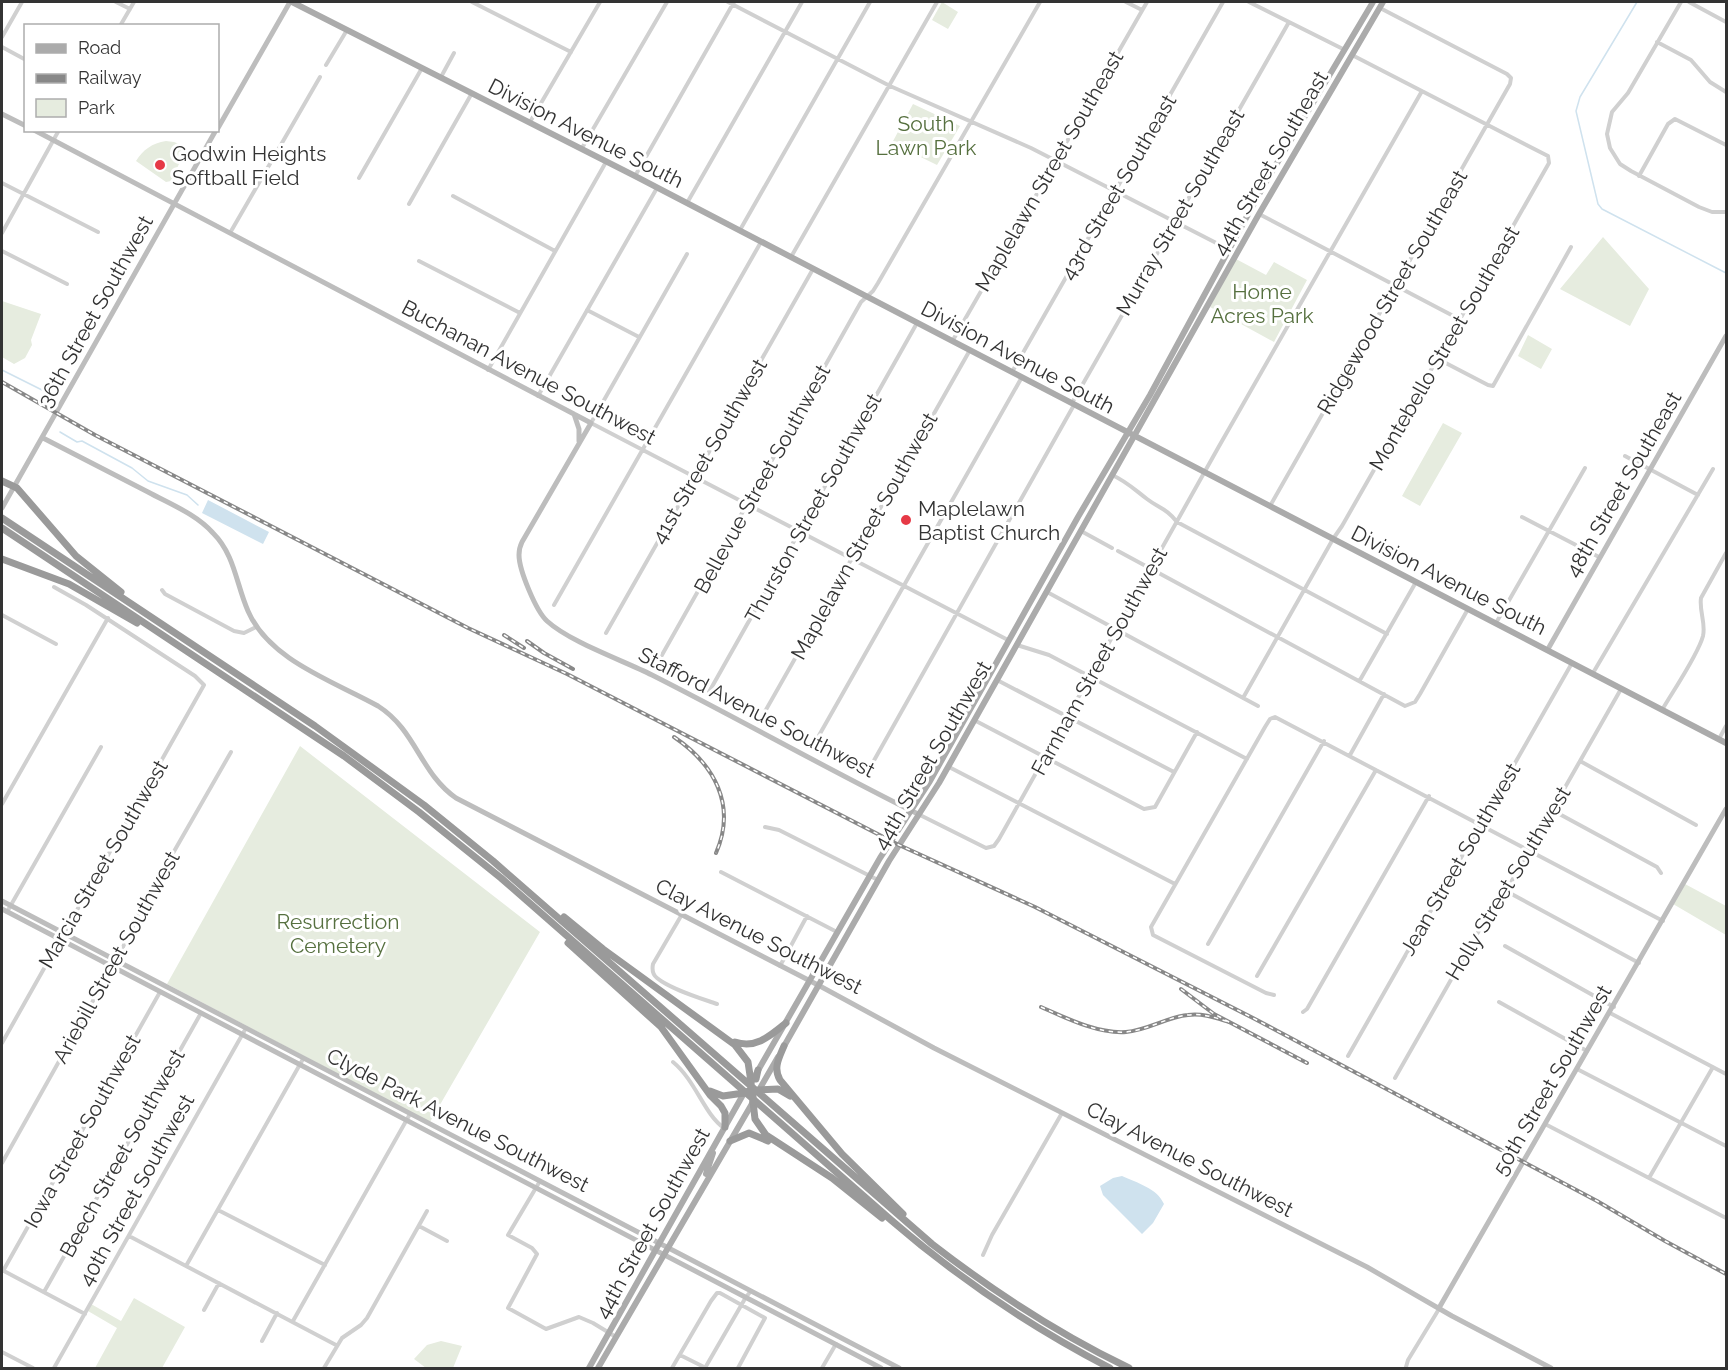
<svg xmlns="http://www.w3.org/2000/svg" width="1728" height="1370" viewBox="0 0 1728 1370" font-family="Raleway,sans-serif">
  <style>
    .green { fill: #e6ecdf }
    .water { fill: #cfe2ee }
    .lines { fill: none; stroke-linecap: round; stroke-linejoin: round }
    .stream { stroke: #cfe2ee; stroke-width: 1.5 }
    .street { stroke: #d0d0d0; stroke-width: 4 }
    .secondary { stroke: #bdbdbd; stroke-width: 5 }
    .primary { stroke: #ababab; stroke-width: 6 }
    .highway { stroke: #9a9a9a; stroke-width: 7 }
    .rail-casing { stroke: #888; stroke-width: 4 }
    .rail { stroke: #fff; stroke-width: 1.5; stroke-dasharray: 4.5; stroke-linecap: butt }
    .highway-bridge { stroke: #9a9a9a; stroke-width: 7 }
    .poi-dot { fill: #e63946; stroke: #fff; stroke-width: 2 }
    .labels { text-anchor: middle; dominant-baseline: central; stroke-width: 6; stroke-linejoin: round; paint-order: stroke }
    .park-label { font-size: 21px; fill: #56703f; stroke: #fff }
    .street-label { font-size: 21px; fill: #333; stroke: #fff }
    .poi-label { font-size: 21px; fill: #333; stroke: #fff; text-anchor: start }
  </style>
  <rect width="100%" height="100%" fill="#fff"/>
  <path class="green" d="M942,2L958,12L948,29L932,20Z
    M913,104L960,126L937,165L892,143Z
    M166,141L174,142L187,147L171,181L166,182L136,161C143,150 152,143 166,141Z
    M1603,237L1649,289L1630,326L1560,289Z
    M1236,259L1266,275L1274,262L1307,280L1274,342L1210,307Z
    M2,301L41,314L31,340L32,345L25,358L14,364L2,357Z
    M1528,335L1552,349L1541,369L1518,356Z
    M1443,423L1462,433L1420,506L1402,496Z
    M300,746L540,932L430,1122L167,984Z
    M1685,884L1726,906V935L1673,904Z
    M134,1298L185,1327L162,1368H95L117,1328L88,1311L91,1304L121,1321Z
    M441,1341L462,1346L453,1368H426L414,1359L427,1345Z"/>
  <path class="water" d="M208,500L269,532L263,544L202,513Z
    M1122,1176C1137,1183 1157,1188 1164,1204L1153,1223L1142,1234L1103,1195L1100,1186L1113,1178Z"/>
  <g class="lines">
    <path class="stream" d="M1637,2L1580,97L1576,111L1598,204L1602,209L1726,273
      M2,370L52,395
      M60,432L77,442L82,441L132,468L148,481L187,495L198,505"/>
    <path class="street" d="M116,2L130,9
      M472,2L571,52
      M728,2L890,86L1031,148L1228,249
      M1126,2L1142,10
      M1249,2L1345,50
      M1681,2L1628,93L1612,112L1607,134L1610,148L1620,164L1631,171L1699,207L1712,212H1726
      M1689,2L1726,22
      M120,26L134,2
      M2,37L22,2
      M1657,42L1691,60L1710,82L1726,92
      M2,47L26,60
      M326,65L347,30
      M441,77L454,53
      M530,122L600,2
      M582,148L667,2
      M635,176L734,2
      M1639,176L1668,124L1675,119L1726,145
      M359,178L422,68
      M2,183L98,232
      M453,196L555,251
      M687,203L802,2
      M409,204L472,93
      M1259,214L1461,320
      M740,230L870,2
      M2,233L59,130
      M230,233L320,77
      M2,251L67,284
      M687,254L591,423L1008,640
      M791,257L937,2
      M419,261L520,313
      M587,310L639,337
      M953,340L1147,2
      M1438,359L1488,385L1493,386L1571,247
      M488,370L606,162
      M1012,372L1223,2
      M538,396L657,188
      M1072,403L1289,22
      M1625,456L1698,495
      M1112,475C1126,481 1135,490 1147,499C1160,509 1166,508 1177,522L1387,634
      M1270,506L1510,84L1511,78L1507,74L1380,8
      M1522,517L1599,557
      M1081,531L1112,548
      M1118,551L1405,706L1415,702L1420,694L1468,609
      M162,590L165,594L234,631L244,633L256,627
      M1047,592L1258,706
      M554,605L761,242
      M2,615L56,644
      M1496,623L1585,468
      M606,633L813,269
      M1017,645L1049,655L1247,759
      M658,662L861,302L873,291L878,283L1040,2
      M1593,673L1713,469
      M997,680L1174,772
      M1360,680L1416,582
      M709,692L917,323
      M1243,698L1333,539L1342,526L1549,163L1548,156L1352,55
      M1662,710C1673,691 1698,655 1703,636C1706,623 1699,611 1701,598L1726,553
      M974,720L1144,809L1155,807L1197,732
      M759,722L970,350
      M1719,739L1726,726
      M813,746L1022,377
      M1350,755L1384,694
      M1580,761L1696,825
      M872,764L1074,405
      M949,767L1175,884
      M2,804L108,618
      M1552,810L1657,867L1661,873
      M918,814L986,848L994,846L999,839L1218,448L1422,91
      M765,827L779,830L878,880
      M721,872L837,932
      M1506,891L1639,963
      M7,912L101,747
      M681,916L653,964C652,969 652,974 657,978C670,989 700,998 717,1004
      M1208,944L1324,741
      M1505,946L1614,1007
      M780,966L807,916
      M1257,976L1376,770
      M1274,995L1266,993L1153,935L1151,927L1265,727L1270,719L1275,717L1663,921
      M1499,1002L1587,1051
      M1303,1012L1307,1009L1429,796
      M1610,1013L1726,1074
      M2,1043L204,685L195,676L86,605L54,587
      M1348,1056L1572,663
      M673,1062C696,1081 704,1114 724,1128
      M1577,1069L1726,1146
      M1395,1078L1497,899L1506,891L1621,689
      M1545,1124L1726,1218
      M2,1163L122,949L141,909L231,752
      M1649,1178L1713,1067
      M540,1181L508,1235L532,1248L537,1254L508,1308L546,1329L579,1317L593,1323L616,1337
      M218,1210L325,1265
      M419,1226L447,1241
      M129,1236L336,1345
      M983,1255L992,1235L1062,1113
      M186,1266L303,1059
      M2,1270L85,1314
      M3,1271L160,992
      M44,1292L201,1013
      M204,1310L219,1283
      M293,1321L410,1114
      M262,1341L277,1313
      M2,1352L33,1368
      M680,1355L706,1368
      M1406,1367L1408,1360L1439,1309
      M54,1368L246,1028
      M324,1368L342,1338L361,1325L367,1318L427,1211
      M672,1368L711,1301L717,1293H720L765,1318L738,1368
      M705,1368L746,1297L751,1291
      M822,1368L836,1344"/>
    <path class="secondary" d="M2,114L26,126
      M218,128L290,2
      M34,130L591,423L522,542C520,546 519,550 519,555C519,570 536,611 547,621C570,642 622,660 652,675C741,720 829,770 918,814
      M574,414L579,429V441
      M43,438C78,456 113,474 148,492C170,504 196,514 213,533C235,555 236,584 248,611C269,660 333,681 378,706C416,730 420,773 456,798L818,985L934,1048L1367,1267L1452,1316L1551,1368
      M2,508L216,130
      M1548,649L1726,336
      M2,901L899,1368
      M2,909L881,1368
      M1439,1308L1726,809"/>
    <path class="primary" d="M292,2L635,176L1726,743
      M783,1048L889,861L939,783L1259,214L1383,2
      M756,1074L880,858L930,781L1078,517L1150,395L1264,185L1373,2
      M759,1090L778,1057
      M706,1174L713,1153
      M589,1368L744,1093
      M598,1368L753,1102"/>
    <path class="highway" d="M2,481L17,488L76,556L121,592
      M2,518L315,726L424,805L493,861L932,1244C994,1292 1059,1334 1129,1368
      M2,528L344,756L419,812L501,878L891,1220C958,1278 1031,1327 1110,1368
      M2,559L69,584L137,623
      M564,917L603,949L735,1045L748,1062L751,1082
      M568,943L661,1027L710,1095L721,1106L725,1113V1127
      M735,1042C756,1049 770,1036 786,1023
      M784,1046C779,1058 773,1068 780,1080L842,1154L903,1214
      M756,1079L758,1070
      M759,1090L778,1089L790,1096
      M710,1091L723,1096L744,1093
      M753,1102L755,1119L766,1135L832,1178L882,1218
      M730,1141L749,1133L768,1141"/>
    <g class="rail-casing">
      <path id="rail" d="M2,382L95,435L468,628L567,674L899,845L1035,907L1253,1018L1597,1201L1665,1241L1726,1274
        M504,635L524,648
        M527,641L544,653L573,669
        M674,737C714,764 737,805 716,853
        M1181,989L1214,1014L1307,1063
        M1041,1007C1066,1018 1098,1034 1126,1032C1148,1030 1167,1017 1188,1015C1203,1013 1216,1018 1229,1022"/>
    </g>
    <use href="#rail" class="rail"/>
    <path class="highway-bridge" d="M744,1093L751,1090V1082
      M753,1102V1092L759,1090"/>
  </g>
  <g class="poi-dot">
    <circle cx="160" cy="165" r="6"/>
    <circle cx="906" cy="520" r="6"/>
  </g>
  <g class="labels">
    <g class="park-label">
      <text x="926" y="123">South<tspan x="926" dy="24">Lawn Park</tspan></text>
      <text x="1262" y="291">Home<tspan x="1262" dy="24">Acres Park</tspan></text>
      <text x="338" y="921">Resurrection<tspan x="338" dy="24">Cemetery</tspan></text>
    </g>
    <g class="street-label">
      <text transform="translate(586 133) rotate(27)">Division Avenue South</text>
      <text transform="translate(1270 163) rotate(-60)">44th Street Southeast</text>
      <text transform="translate(1049 171) rotate(-60)">Maplelawn Street Southeast</text>
      <text transform="translate(1118 187) rotate(-60)">43rd Street Southeast</text>
      <text transform="translate(1180 212) rotate(-60)">Murray Street Southeast</text>
      <text transform="translate(1392 292) rotate(-60)">Ridgewood Street Southeast</text>
      <text transform="translate(95 311) rotate(-61)">36th Street Southwest</text>
      <text transform="translate(1444 348) rotate(-60)">Montebello Street Southeast</text>
      <text transform="translate(1018 357) rotate(28)">Division Avenue South</text>
      <text transform="translate(529 372) rotate(28)">Buchanan Avenue Southwest</text>
      <text transform="translate(709 451) rotate(-60)">41st Street Southwest</text>
      <text transform="translate(762 479) rotate(-61)">Bellevue Street Southwest</text>
      <text transform="translate(1623 484) rotate(-60)">48th Street Southeast</text>
      <text transform="translate(813 508) rotate(-61)">Thurston Street Southwest</text>
      <text transform="translate(864 536) rotate(-61)">Maplelawn Street Southwest</text>
      <text transform="translate(1449 580) rotate(27)">Division Avenue South</text>
      <text transform="translate(1099 661) rotate(-61)">Farnham Street Southwest</text>
      <text transform="translate(757 712) rotate(27)">Stafford Avenue Southwest</text>
      <text transform="translate(932 755) rotate(-60)">44th Street Southwest</text>
      <text transform="translate(1460 859) rotate(-60)">Jean Street Southwest</text>
      <text transform="translate(103 864) rotate(-60)">Marcia Street Southwest</text>
      <text transform="translate(1508 883) rotate(-59)">Holly Street Southwest</text>
      <text transform="translate(759 936) rotate(27)">Clay Avenue Southwest</text>
      <text transform="translate(116 957) rotate(-61)">Ariebill Street Southwest</text>
      <text transform="translate(1552 1080) rotate(-60)">50th Street Southwest</text>
      <text transform="translate(458 1120) rotate(27)">Clyde Park Avenue Southwest</text>
      <text transform="translate(82 1131) rotate(-61)">Iowa Street Southwest</text>
      <text transform="translate(122 1153) rotate(-61)">Beech Street Southwest</text>
      <text transform="translate(1190 1159) rotate(27)">Clay Avenue Southwest</text>
      <text transform="translate(136 1190) rotate(-61)">40th Street Southwest</text>
      <text transform="translate(652 1223) rotate(-61)">44th Street Southwest</text>
    </g>
    <g class="poi-label">
      <text x="172" y="153">Godwin Heights<tspan x="172" dy="24">Softball Field</tspan></text>
      <text x="918" y="508">Maplelawn<tspan x="918" dy="24">Baptist Church</tspan></text>
    </g>
  </g>
  <rect width="1728" height="1370" fill="none" stroke="#333333" stroke-width="6"/>
  <rect x="24" y="24" width="195" height="108" fill="#ffffff" stroke="#adadad" stroke-width="1.5"/>
  <rect x="36" y="44" width="30" height="9" fill="#ababab" stroke="#adadad" stroke-width="1.5"/>
  <text x="78" y="54" font-size="18" fill="#333333">Road</text>
  <rect x="36" y="74" width="30" height="9" fill="#888888" stroke="#adadad" stroke-width="1.5"/>
  <text x="78" y="84" font-size="18" fill="#333333">Railway</text>
  <rect x="36" y="99" width="30" height="18" fill="#e6ecdf" stroke="#adadad" stroke-width="1.5"/>
  <text x="78" y="114" font-size="18" fill="#333333">Park</text>
</svg>
